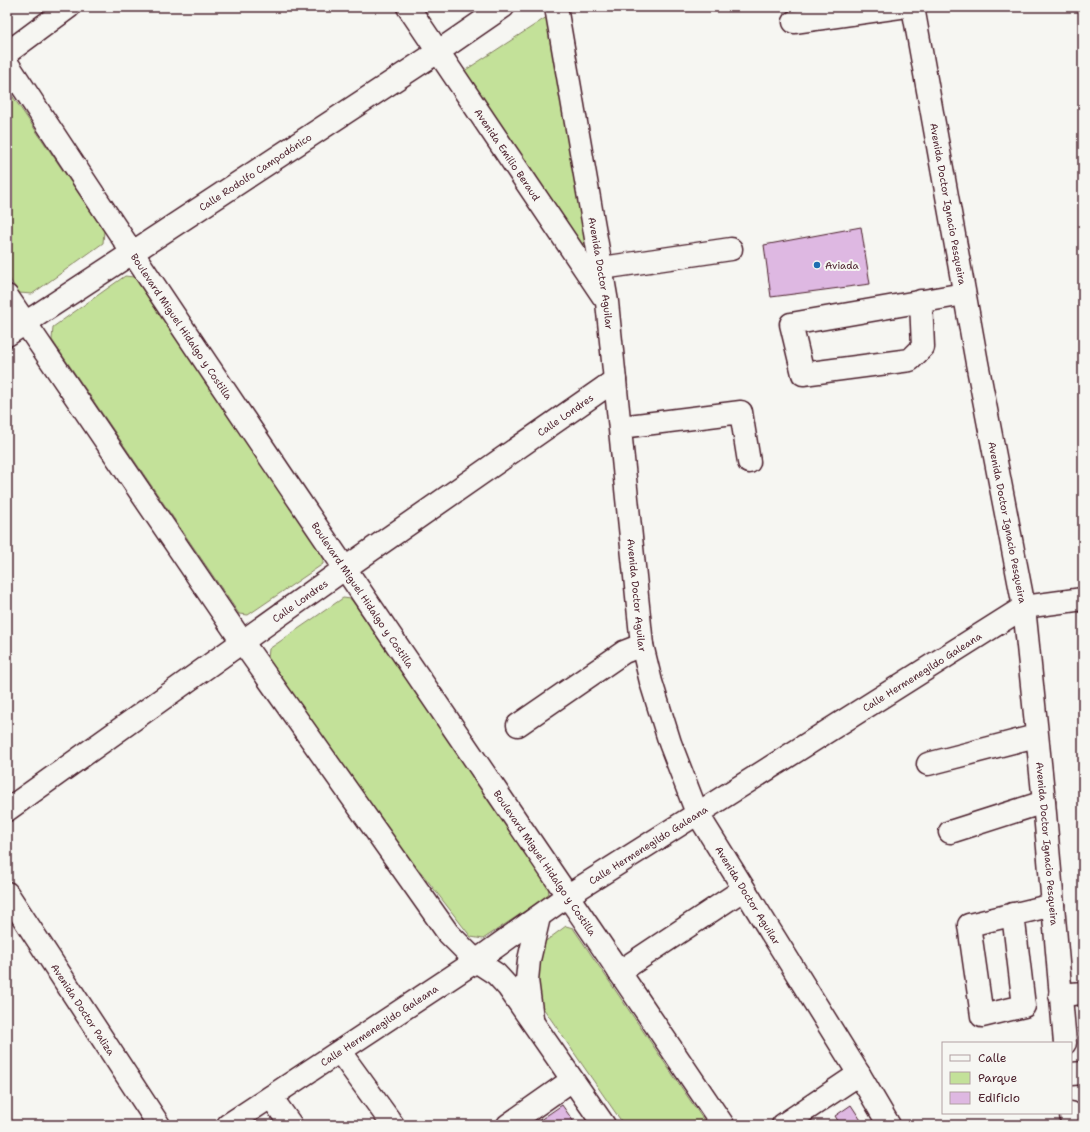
<svg xmlns="http://www.w3.org/2000/svg" width="1090" height="1132" viewBox="0 0 1090 1132" font-family="'Shantell Sans',sans-serif">
  <style>
    .green { fill: #c3e199; stroke: #868062 }
    .building { fill: #deb8e2; stroke: #4a1f2b }
    .lines { fill: none; stroke-linecap: round; stroke-linejoin: round }
    .minor-casing { stroke: #4a1f2b; stroke-width: 25 }
    .minor { stroke: #f6f6f2; stroke-width: 22 }
    .poi-dot { fill: #1f6fb2; stroke: #f6f6f2; stroke-width: 1.5 }
    .labels { text-anchor: middle; dominant-baseline: central; stroke-width: 4; stroke-linejoin: round; paint-order: stroke }
    .street-label { font-size: 10px; fill: #4a1f2b; stroke: #f6f6f2 }
    .poi-label { font-size: 10px; fill: #4a1f2b; stroke: #f6f6f2; text-anchor: start }
  </style>
  <rect width="100%" height="100%" fill="#f6f6f2"/>
  <filter id="ink" filterUnits="userSpaceOnUse"><feTurbulence type="fractalNoise" baseFrequency=".025" numOctaves="2"/><feDisplacementMap in="SourceGraphic" scale="8" xChannelSelector="R" yChannelSelector="G"/><feConvolveMatrix kernelMatrix="1 2 1 2 8 2 1 2 1" color-interpolation-filters="sRGB"/></filter>
  <g filter="url(#ink)">
    <path class="green" d="M556,11L595,270L458,75Z
      M7,88L104,231L103,243L32,294L19,293L7,275Z
      M125,276L134,277L323,554V564L248,615L239,614L52,340L53,327Z
      M343,598L351,599L548,885L549,895L483,939L471,937L420,871L390,838L268,658L269,649Z
      M566,926L573,928L707,1125H624L539,1002L537,972L543,943Z"/>
    <path class="building" d="M861,227L870,284L771,297L764,245Z
      M562,1105L576,1125H533Z
      M851,1105L864,1125H838L840,1124L835,1116Z"/>
    <g class="lines">
      <g class="minor-casing">
        <g id="minor">
          <path id="s1" d="M408,7L603,296"/>
          <path id="s2" d="M556,7L607,302L642,645L651,682L670,743L697,813L859,1074L889,1125"/>
          <path id="s3" d="M913,7L977,363L1024,607L1044,802L1065,1043"/>
          <path d="M794,22L900,7"/>
          <path d="M7,53L69,7"/>
          <path id="s4" d="M7,63C241,420 484,771 723,1125"/>
          <path d="M602,268L731,249"/>
          <path d="M7,296L243,643L448,933L476,961L496,974L508,987L604,1125"/>
          <path d="M921,301L923,347L910,360L803,374L791,324L964,294"/>
          <path id="s5" d="M7,335L439,51L503,7"/>
          <path d="M621,427L741,412L749,462"/>
          <path d="M518,725L624,652L642,645"/>
          <path d="M928,764L1036,736"/>
          <path id="s6" d="M7,810L344,569L615,380"/>
          <path d="M950,832L1044,802"/>
          <path id="s7" d="M7,893L159,1125"/>
          <path d="M1013,914L1024,1006L982,1016L969,925L1053,905"/>
          <path d="M619,972L744,889"/>
          <path d="M1060,995L1083,993"/>
          <path d="M532,1018L527,980L529,960L539,917"/>
          <path d="M340,1052L393,1125"/>
          <path d="M1071,1074L1083,1073"/>
          <path d="M271,1097L291,1125"/>
          <path d="M1071,1113L1072,1125"/>
          <path id="s8" d="M228,1125L476,961L567,896L1024,607L1083,599"/>
          <path d="M508,1125L572,1080"/>
          <path d="M783,1125L859,1074"/>
        </g>
      </g>
      <use href="#minor" class="minor"/>
    </g>
  </g>
  <circle class="poi-dot" cx="817" cy="265" r="4"/>
  <g class="labels">
    <g class="street-label">
      <text stroke="none"><textPath href="#s1" startOffset="178">Avenida Emilio Beraud</textPath></text>
      <text stroke="none"><textPath href="#s5" startOffset="297">Calle Rodolfo Campodónico</textPath></text>
      <text stroke="none"><textPath href="#s3" startOffset="200">Avenida Doctor Ignacio Pesqueira</textPath></text>
      <text stroke="none"><textPath href="#s2" startOffset="270">Avenida Doctor Aguilar</textPath></text>
      <text stroke="none"><textPath href="#s4" startOffset="316">Boulevard Miguel Hidalgo y Costilla</textPath></text>
      <text stroke="none"><textPath href="#s6" startOffset="684">Calle Londres</textPath></text>
      <text stroke="none"><textPath href="#s3" startOffset="524">Avenida Doctor Ignacio Pesqueira</textPath></text>
      <text stroke="none"><textPath href="#s2" startOffset="594">Avenida Doctor Aguilar</textPath></text>
      <text stroke="none"><textPath href="#s4" startOffset="640">Boulevard Miguel Hidalgo y Costilla</textPath></text>
      <text stroke="none"><textPath href="#s6" startOffset="360">Calle Londres</textPath></text>
      <text stroke="none"><textPath href="#s8" startOffset="829">Calle Hermenegildo Galeana</textPath></text>
      <text stroke="none"><textPath href="#s3" startOffset="848">Avenida Doctor Ignacio Pesqueira</textPath></text>
      <text stroke="none"><textPath href="#s8" startOffset="505">Calle Hermenegildo Galeana</textPath></text>
      <text stroke="none"><textPath href="#s4" startOffset="964">Boulevard Miguel Hidalgo y Costilla</textPath></text>
      <text stroke="none"><textPath href="#s2" startOffset="918">Avenida Doctor Aguilar</textPath></text>
      <text stroke="none"><textPath href="#s7" startOffset="139">Avenida Doctor Paliza</textPath></text>
      <text stroke="none"><textPath href="#s8" startOffset="181">Calle Hermenegildo Galeana</textPath></text>
    </g>
    <g class="poi-label">
      <text x="825" y="265">Aviada</text>
    </g>
  </g>
  <rect width="1090" height="1132" fill="none" stroke="#f6f6f2" stroke-width="24"/>
  <rect x="12" y="12" width="1066" height="1108" fill="none" stroke="#4a1f2b" stroke-width="1.5" filter="url(#ink)"/>
  <rect x="942" y="1042" width="130" height="72" fill="#f6f6f2" stroke="#b1a0a2"/>
  <rect x="950" y="1055" width="20" height="6" fill="#f6f6f2" stroke="#b1a0a2"/>
  <text x="978" y="1062" font-size="12" fill="#4a1f2b">Calle</text>
  <rect x="950" y="1072" width="20" height="12" fill="#c3e199" stroke="#b1a0a2"/>
  <text x="978" y="1082" font-size="12" fill="#4a1f2b">Parque</text>
  <rect x="950" y="1092" width="20" height="12" fill="#deb8e2" stroke="#b1a0a2"/>
  <text x="978" y="1102" font-size="12" fill="#4a1f2b">Edificio</text>
</svg>
